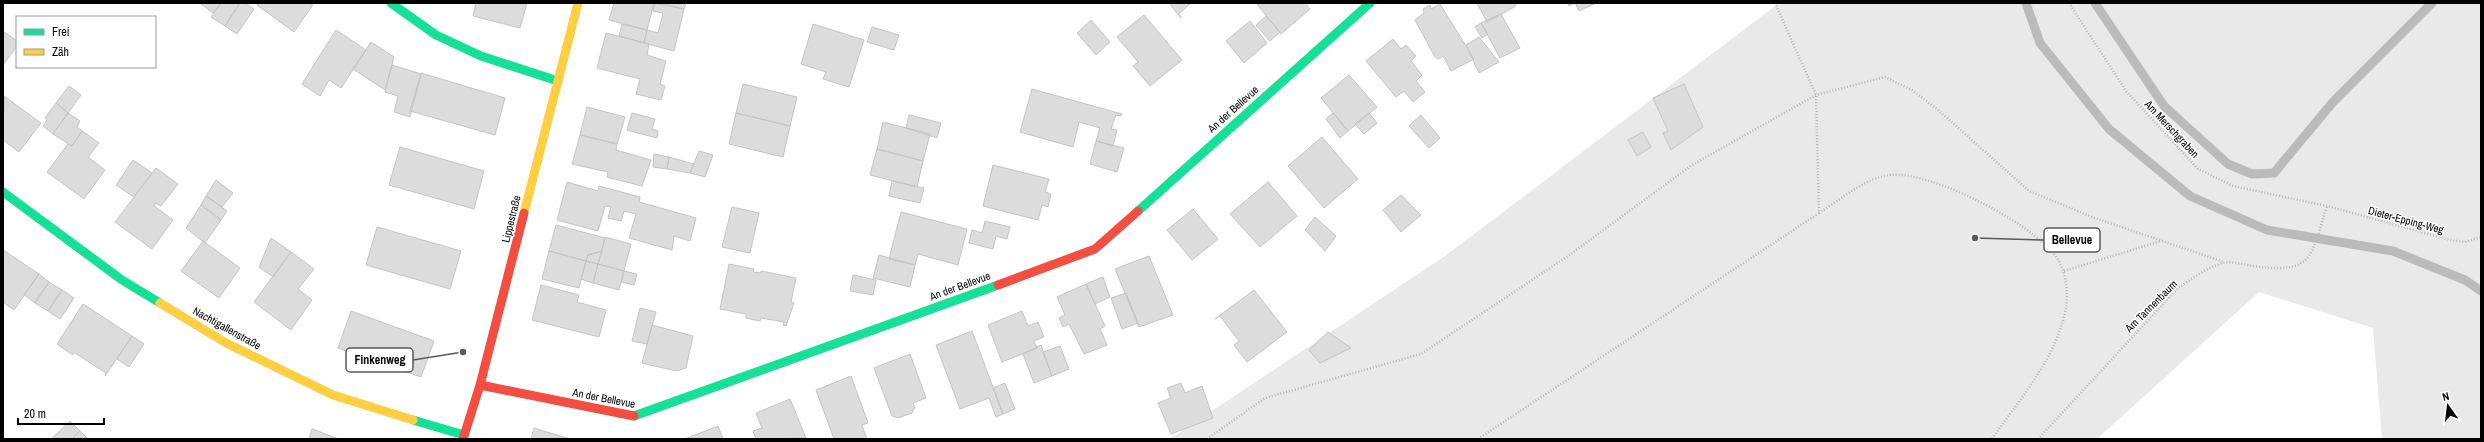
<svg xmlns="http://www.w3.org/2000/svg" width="2484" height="442" viewBox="0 0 2484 442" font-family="'Archivo Narrow',sans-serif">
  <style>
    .green { fill: #e9e9e9 }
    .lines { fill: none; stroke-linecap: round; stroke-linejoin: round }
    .stream { stroke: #bbb; stroke-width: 9 }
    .building { fill: #dcdcdc; stroke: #c4c4c4 }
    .path { stroke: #b8b8b8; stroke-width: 2.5; stroke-dasharray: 1 2; stroke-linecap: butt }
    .fast { stroke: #16e098; stroke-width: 9 }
    .slow { stroke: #ffcf43; stroke-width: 9 }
    .jam { stroke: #f24e42; stroke-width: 9 }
    .labels { text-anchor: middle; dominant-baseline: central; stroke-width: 3; stroke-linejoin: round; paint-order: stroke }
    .street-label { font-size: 11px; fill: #000; stroke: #fff }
    .leader { fill: none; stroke: #595959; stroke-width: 1.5 }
    .callout-dot { fill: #595959; stroke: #fff; stroke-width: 1.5 }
    .callout { fill: #fff; stroke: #595959; stroke-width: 1.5 }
    .callout-label { font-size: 12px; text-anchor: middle; font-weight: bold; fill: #000 }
  </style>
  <rect width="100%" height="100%" fill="#fff"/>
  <path class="green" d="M1779,3H2481V439H2382L2373,328L2259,292L2097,439H1170L1445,256Z"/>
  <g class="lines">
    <path class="stream" d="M2026,3L2040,43L2109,129L2190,196L2267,230L2393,251L2465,280L2481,291
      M2095,3L2164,106L2228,164L2252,174L2274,173L2333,102L2432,3"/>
  </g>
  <path class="building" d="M200,3H221L213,13Z
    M221,3H240L225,26L211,17Z
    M240,3H245L254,9L237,34L225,26Z
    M258,3H314L294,32L257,5Z
    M476,3H527L520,28L473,16Z
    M614,3H654L647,30L609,20Z
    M654,3L684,9L674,51L644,43L647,30L658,33L663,13L653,11Z
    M660,3H686L684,9Z
    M1169,3H1191L1179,14L1181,18Z
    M1256,3H1305L1310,9L1281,34Z
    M1477,3H1514L1516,6L1487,22Z
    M1568,3H1596L1579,11L1575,3L1569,6Z
    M1440,4L1474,59L1451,71L1443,56L1439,59L1435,57L1415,20L1424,13L1423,9L1430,5L1431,9Z
    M1501,14L1520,48L1500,58L1481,23Z
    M1144,15L1182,60L1150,86L1133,66L1138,62L1117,37Z
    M1266,16L1280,32L1270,41L1256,25Z
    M1091,20L1110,42L1096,55L1077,33Z
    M1250,21L1267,43L1244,63L1226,41Z
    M1481,23L1488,34L1482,38L1475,27Z
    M622,24L647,30L644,43L619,36Z
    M813,24L864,40L849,87L823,79L826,72L801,64Z
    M872,27L899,35L894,50L867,42Z
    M336,30L366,50L341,88L329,80L320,96L302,84Z
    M3,31L17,41V46L3,65Z
    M606,33L649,44L647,55L666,61L660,84L665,86L661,100L636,94L640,79L597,68Z
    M1479,37L1499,62L1479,73L1466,45Z
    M1393,39L1401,49L1406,45L1416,56L1411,61L1422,75L1416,81L1425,92L1413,102L1404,91L1396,97L1366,61Z
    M371,42L394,57L385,90L353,69Z
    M392,65L421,74L410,117L394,112L398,96L385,92Z
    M421,73L505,98L495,135L410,111Z
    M1349,75L1377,107L1348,131L1321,98Z
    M743,84L797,97L790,126L736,113Z
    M1684,84L1703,127L1671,150L1663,133L1668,131L1653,98Z
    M69,86L81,95L68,113L56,103Z
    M1032,89L1122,114L1121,116L1116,115L1111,129L1117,130L1113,146L1096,141L1100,128L1079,122L1073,147L1020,132Z
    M4,96L41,123L19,152L3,140Z
    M56,103L68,113L53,134L43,126L47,120L45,118Z
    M587,107L625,117L617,144L580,135Z
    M68,113L80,121L77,127L82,131L72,146L53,134Z
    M632,113L655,119L652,129L658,131L657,138L627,130Z
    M736,113L790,126L783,157L729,144Z
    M1333,113L1348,131L1340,138L1326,119Z
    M1369,113L1377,123L1364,134L1355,124Z
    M909,115L941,123L937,138L906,128Z
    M1421,115L1440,138L1429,148L1409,126Z
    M883,122L930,134L923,161L877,149Z
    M82,131L99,143L88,157L105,170L84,199L47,172L68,144L72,146Z
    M1643,132L1651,147L1637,156L1628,140Z
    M580,135L617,144L616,150L651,160L642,186L607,177L608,172L572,164Z
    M1322,137L1358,179L1324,208L1288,166Z
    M1096,141L1124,148L1117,172L1090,164Z
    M400,147L484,171L474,209L389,185Z
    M877,149L923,161L917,187L870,175Z
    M699,151L713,155L705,177L690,173Z
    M654,154L669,157L667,169L653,167Z
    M669,157L694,164L690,173L667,169Z
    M133,160L152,173L134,197L116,185Z
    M993,165L1049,179L1045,192L1051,194L1048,207L1042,205L1038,220L983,206Z
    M156,168L178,184L161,206L156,203L154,206L173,220L152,249L115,222Z
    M216,180L233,193L222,207L206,196Z
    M892,181L924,188L920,203L889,196Z
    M567,182L598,191L599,186L640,197L639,202L696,218L690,241L674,236L672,250L629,238L636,214L624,211L621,221L608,218L611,207L605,206L598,231L557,220Z
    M1268,182L1297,216L1260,247L1230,214Z
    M1401,195L1421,215L1401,232L1383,210Z
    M206,196L227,211L221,220L201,205Z
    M201,205L221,220L205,243L186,228Z
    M732,207L759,213L750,253L722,247Z
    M1193,209L1218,239L1192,260L1167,230Z
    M901,212L967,229L958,265L918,254L915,265L889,259Z
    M1315,217L1336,236L1325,251L1305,230Z
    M985,221L1010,227L1007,239L996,236L993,249L969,243L972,230L982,233Z
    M556,225L605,238L602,251L588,255L586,261L549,251Z
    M377,227L461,251L450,289L366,265Z
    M605,237L631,244L624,271L598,264Z
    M271,238L291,252L273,277L259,267Z
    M203,241L240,268L219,298L181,271Z
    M3,250L39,274L14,310L3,302Z
    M549,251L586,261L579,288L542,279Z
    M602,251L598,264L586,261L588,255Z
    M291,252L314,269L298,289L312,300L291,330L254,302Z
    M879,255L915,265L910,287L873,278Z
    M1149,256L1173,315L1139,327L1115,269Z
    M586,261L598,264L593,283L581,279Z
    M598,264L624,271L619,290L593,283Z
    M729,264L754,269L753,272L761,273V271L796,278L791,302L794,303L786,326L783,325L784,322L761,318L760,321L746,318V314L720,309Z
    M624,271L637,274L634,285L621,282Z
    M39,274L49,282L35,303L24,295Z
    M853,275L876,280L873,295L850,291Z
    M1103,277L1110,297L1095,304L1086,284Z
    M49,282L62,290L48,311L35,303Z
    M1086,284L1105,326L1100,329L1107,345L1084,354L1069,324L1063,327L1059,318L1065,315L1057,297Z
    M541,285L579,295L577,302L606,310L599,337L532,320Z
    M62,290L74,298L60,319L48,311Z
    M1254,290L1287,332L1247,362L1234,345L1239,341L1220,316L1215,319Z
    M1126,293L1138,323L1122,329L1111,298Z
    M83,304L132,336L105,376L106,373L75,353L73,355L57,344Z
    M640,308L656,312L647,344L632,341Z
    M351,311L434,341L421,377L338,348Z
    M1022,311L1028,326L1038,322L1044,337L1034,341L1037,348L1002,362L988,325Z
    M652,325L693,336L686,368L676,371L642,363Z
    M972,331L1003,414L996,417L989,398L960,409L936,345Z
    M1328,332L1351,348L1320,363L1309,350Z
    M132,336L144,344L129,367L117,359Z
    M1041,345L1052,376L1034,383L1023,354Z
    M1060,346L1069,369L1052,376L1043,352Z
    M910,354L926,398L913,403L915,407L912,413L898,418L892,416L874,368Z
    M851,376L868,423L862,425L867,439H834L816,390Z
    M1005,383L1015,409L1003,414L993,388Z
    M1181,383L1185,393L1202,386L1213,418L1171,434L1158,403L1171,398L1167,388Z
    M790,399L806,438L756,439L753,431L762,428L756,413Z
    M70,421L80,431L72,439H51Z
    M718,426L723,439H685Z
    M534,428L570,439H531Z
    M312,429H313L338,439H309Z
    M80,431L88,439H72Z"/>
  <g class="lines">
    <path class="path" d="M2069,3L2126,91L2198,169L2233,186L2327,206L2450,240L2465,242L2481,237
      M1819,213C1840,200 1866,177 1891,175C1931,171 2029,222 2054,254C2065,267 2069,291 2066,308C2057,357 2020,399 1992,439
      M2064,271L2161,241
      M1207,439L1265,398L1421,354L1568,256L1692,165L1816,95L1885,77L1912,90L1937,109L2029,191L2092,217L2224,262
      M1478,439L1819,213L1816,95L1775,3
      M2038,439L2178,288C2192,279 2208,266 2224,263C2232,261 2245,265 2254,266C2315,275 2311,255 2327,206"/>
    <path class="fast" d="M391,3L436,35L481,56L558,81
      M3,192L122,280L160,303
      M1138,211L1370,3
      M634,416L998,285
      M413,420L464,435"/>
    <path class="slow" d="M524,213L578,3
      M160,303L226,343L333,395L413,420"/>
    <path class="jam" d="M998,285L1095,249L1138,211
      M480,385L634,416
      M463,439L480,385L524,213"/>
  </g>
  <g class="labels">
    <g class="street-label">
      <text transform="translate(1233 109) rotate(-42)">An der Bellevue</text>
      <text transform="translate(2172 129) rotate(47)">Am Merschgraben</text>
      <text transform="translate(511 219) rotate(-76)">Lippestraße</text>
      <text transform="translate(2406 220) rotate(15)">Dieter-Epping-Weg</text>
      <text transform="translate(960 286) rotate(-20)">An der Bellevue</text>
      <text transform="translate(2151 306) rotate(-45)">Am Tannenbaum</text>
      <text transform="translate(227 328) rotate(29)">Nachtigallenstraße</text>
      <text transform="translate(604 398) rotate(11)">An der Bellevue</text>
    </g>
  </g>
  <path class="leader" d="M1975 238L2044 240M463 352L413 360"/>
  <g class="callout-dot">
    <circle cx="1975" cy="238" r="4"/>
    <circle cx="463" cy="352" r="4"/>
  </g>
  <g class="callout">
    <rect x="2044" y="228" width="56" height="24" rx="4"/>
    <rect x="346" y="348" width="67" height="24" rx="4"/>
  </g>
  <g class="callout-label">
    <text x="2072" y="244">Bellevue</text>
    <text x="380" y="364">Finkenweg</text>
  </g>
  <rect width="2484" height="442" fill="none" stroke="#000000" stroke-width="8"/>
  <rect x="16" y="16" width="140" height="52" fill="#ffffff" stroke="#999999"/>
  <rect x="24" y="29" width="20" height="6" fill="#16e098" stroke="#999999"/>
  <text x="52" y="36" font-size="12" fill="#000000">Frei</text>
  <rect x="24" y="49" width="20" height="6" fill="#ffcf43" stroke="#999999"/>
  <text x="52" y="56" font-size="12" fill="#000000">Zäh</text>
  <g transform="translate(2448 406) rotate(346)" stroke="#ffffff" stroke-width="3" paint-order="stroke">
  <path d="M0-3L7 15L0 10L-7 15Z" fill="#000000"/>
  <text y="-6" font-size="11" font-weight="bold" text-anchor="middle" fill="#000000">N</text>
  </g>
  <path d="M18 418v6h86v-6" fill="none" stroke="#000000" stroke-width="2"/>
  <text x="24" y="418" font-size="12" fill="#000000" stroke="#ffffff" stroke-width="3" paint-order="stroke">20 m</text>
</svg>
